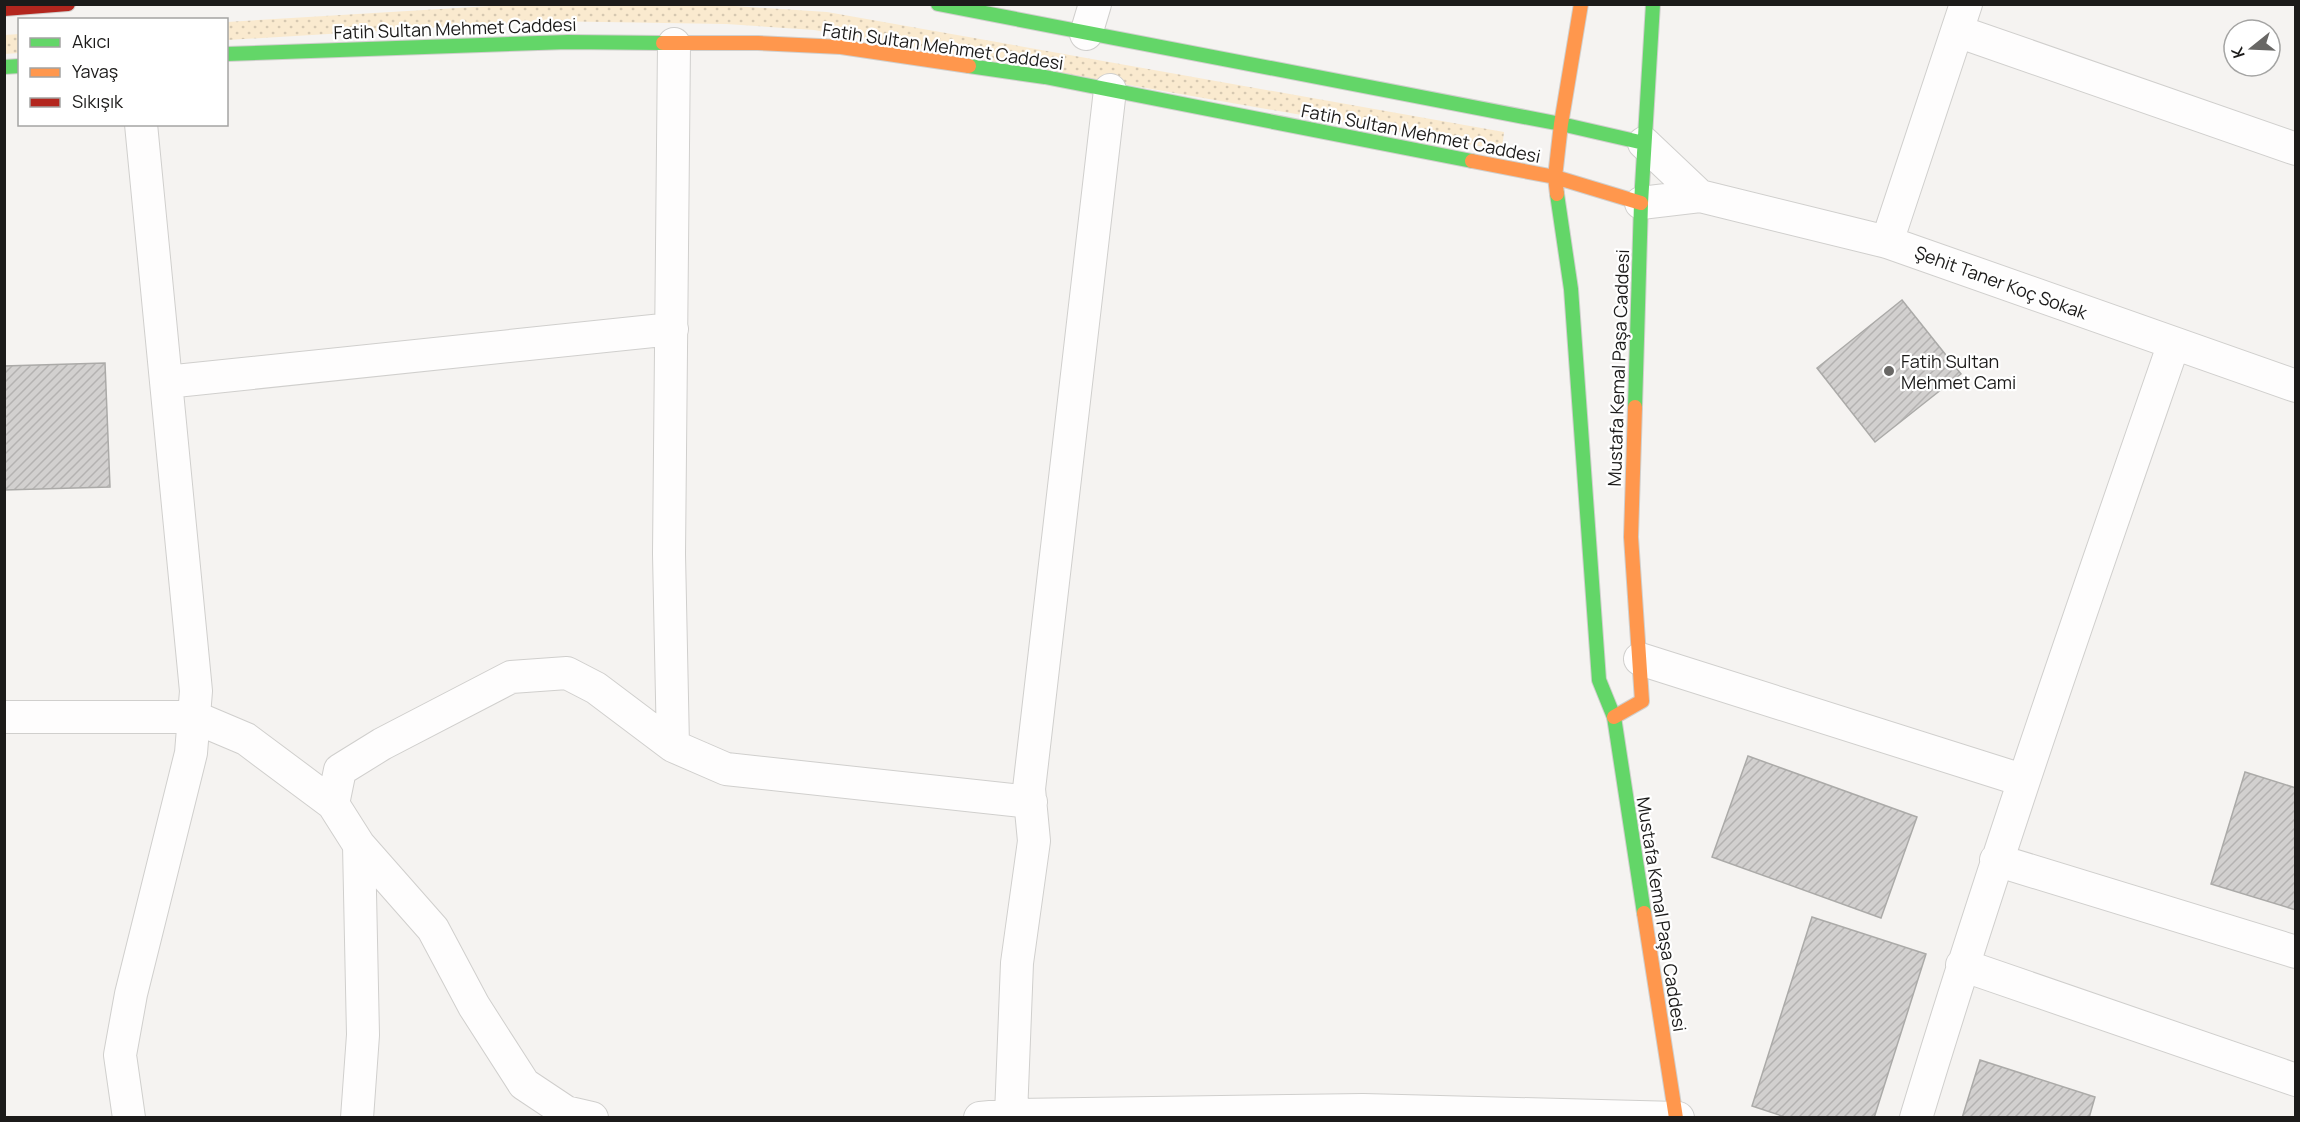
<svg xmlns="http://www.w3.org/2000/svg" width="2300" height="1122" viewBox="0 0 2300 1122" font-family="Manrope,sans-serif">
  <style>
    .grass { fill: url(#grass-dots) }
    .building { fill: url(#building-hatch); stroke: #abaaa8; stroke-width: 1.5 }
    .lines { fill: none; stroke-linecap: round; stroke-linejoin: round }
    .street-casing { stroke: #d0cfcd; stroke-width: 34 }
    .fast-casing { stroke: #d0cfcd; stroke-width: 16 }
    .slow-casing { stroke: #d0cfcd; stroke-width: 16 }
    .jam-casing { stroke: #d0cfcd; stroke-width: 16 }
    .street { stroke: #fefdfd; stroke-width: 32 }
    .fast { stroke: #63d668; stroke-width: 14 }
    .slow { stroke: #ff974d; stroke-width: 14 }
    .jam { stroke: #b3261e; stroke-width: 14 }
    .poi-dot { fill: #686765; stroke: #fff; stroke-width: 2 }
    .labels { text-anchor: middle; dominant-baseline: central; stroke-width: 4.5; stroke-linejoin: round; paint-order: stroke }
    .street-label { font-size: 18px; fill: #1c1b1a; stroke: #fff }
    .poi-label { font-size: 18px; fill: #1c1b1a; stroke: #fff; text-anchor: start }
  </style>
  <defs>
    <pattern id="grass-dots" width="8" height="8" patternUnits="userSpaceOnUse" patternTransform="scale(1.5)"><rect width="8" height="8" fill="#faeacf"/><path d="M2 2h.1M6 6h.1" fill="none" stroke="#d6c8b1" stroke-width="1.8" stroke-linecap="round"/></pattern>
    <pattern id="building-hatch" width="6" height="6" patternUnits="userSpaceOnUse" patternTransform="scale(1.5)"><rect width="6" height="6" fill="#d2d0cf"/><path d="M-1 1l2-2M0 6l6-6M5 7l2-2" fill="none" stroke="#b4b2b1"/></pattern>
  </defs>
  <rect width="100%" height="100%" fill="#f5f3f1"/>
  <path class="grass" d="M507,5H720L827,12L1504,132L1502,150L814,30L726,24L543,21L227,40V22Z
    M19,34V53L5,54V35Z"/>
  <path class="building" d="M1902,300L1961,374L1875,442L1817,368Z
    M105,363L110,487L4,490V366Z
    M1748,756L1917,817L1881,918L1712,857Z
    M2245,772L2296,788V910L2211,884Z
    M1812,917L1926,954L1874,1118H1788L1752,1106Z
    M1980,1060L2095,1097L2089,1118H1962Z"/>
  <g class="lines">
    <g class="street-casing">
      <path id="street" d="M1957,31L2296,149
        M1086,34L1095,4
        M674,44L669,554L673,746L726,769L1031,802
        M1644,143L1700,196
        M1641,203L1700,196L1887,242L2296,386
        M1887,242L1966,4
        M166,382L672,329
        M1640,659L2022,780
        M4,717H194L246,739L333,804
        M1996,860L2296,952
        M1962,965L2296,1080
        M1011,1115L1017,963L1034,841L1029,789L1110,90
        M129,1118L120,1055L131,994L191,753L196,691L141,124
        M357,1118L363,1035L359,845
        M592,1118L566,1112L524,1084L474,1006L433,929L359,845L333,804L340,770L382,744L511,677L567,673L596,688L673,746
        M980,1118L1011,1115L1363,1110L1678,1118
        M1916,1118C1995,857 2085,600 2174,343"/>
    </g>
    <g class="fast-casing">
      <path id="fast" d="M938,4L1561,124L1644,143
        M226,54L568,42L663,43
        M969,66L1045,77L1472,161
        M4,67L20,66
        M1557,194L1571,289L1599,680L1614,717L1644,913
        M1635,407L1641,203L1653,4"/>
    </g>
    <g class="slow-casing">
      <path id="slow" d="M663,43H758L841,47L969,66
        M1472,161L1555,177L1641,203
        M1557,194L1555,177L1561,124L1581,4
        M1614,717L1642,701L1631,537L1635,407
        M1644,913L1676,1118"/>
    </g>
    <g class="jam-casing">
      <path id="jam" d="M4,9L68,4"/>
    </g>
    <use href="#street" class="street"/>
    <use href="#fast" class="fast"/>
    <use href="#slow" class="slow"/>
    <use href="#jam" class="jam"/>
  </g>
  <circle class="poi-dot" cx="1889" cy="371" r="6"/>
  <g class="labels">
    <g class="street-label">
      <text transform="translate(455 28) rotate(-2)">Fatih Sultan Mehmet Caddesi</text>
      <text transform="translate(943 46) rotate(8)">Fatih Sultan Mehmet Caddesi</text>
      <text transform="translate(1421 133) rotate(11)">Fatih Sultan Mehmet Caddesi</text>
      <text transform="translate(2001 282) rotate(20)">Şehit Taner Koç Sokak</text>
      <text transform="translate(1618 368) rotate(-88)">Mustafa Kemal Paşa Caddesi</text>
      <text transform="translate(1662 914) rotate(81)">Mustafa Kemal Paşa Caddesi</text>
    </g>
    <g class="poi-label">
      <text x="1901" y="361">Fatih Sultan<tspan x="1901" dy="21">Mehmet Cami</tspan></text>
    </g>
  </g>
  <rect width="2300" height="1122" fill="none" stroke="#1c1b1a" stroke-width="12"/>
  <rect x="18" y="18" width="210" height="108" fill="#ffffff" stroke="#a4a4a3" stroke-width="1.5"/>
  <rect x="30" y="38" width="30" height="9" fill="#63d668" stroke="#a4a4a3" stroke-width="1.5"/>
  <text x="72" y="48" font-size="18" fill="#1c1b1a">Akıcı</text>
  <rect x="30" y="68" width="30" height="9" fill="#ff974d" stroke="#a4a4a3" stroke-width="1.5"/>
  <text x="72" y="78" font-size="18" fill="#1c1b1a">Yavaş</text>
  <rect x="30" y="98" width="30" height="9" fill="#b3261e" stroke="#a4a4a3" stroke-width="1.5"/>
  <text x="72" y="108" font-size="18" fill="#1c1b1a">Sıkışık</text>
  <g transform="translate(2252 48) rotate(252)"><circle r="28" fill="#ffffff" stroke="#a4a4a3" stroke-width="1.5"/>
  <path d="M0-4.5L10 22L0 15L-10 22Z" fill="#686765"/>
  <text y="-9" font-size="16" font-weight="bold" text-anchor="middle" fill="#1c1b1a">K</text>
  </g>
</svg>
